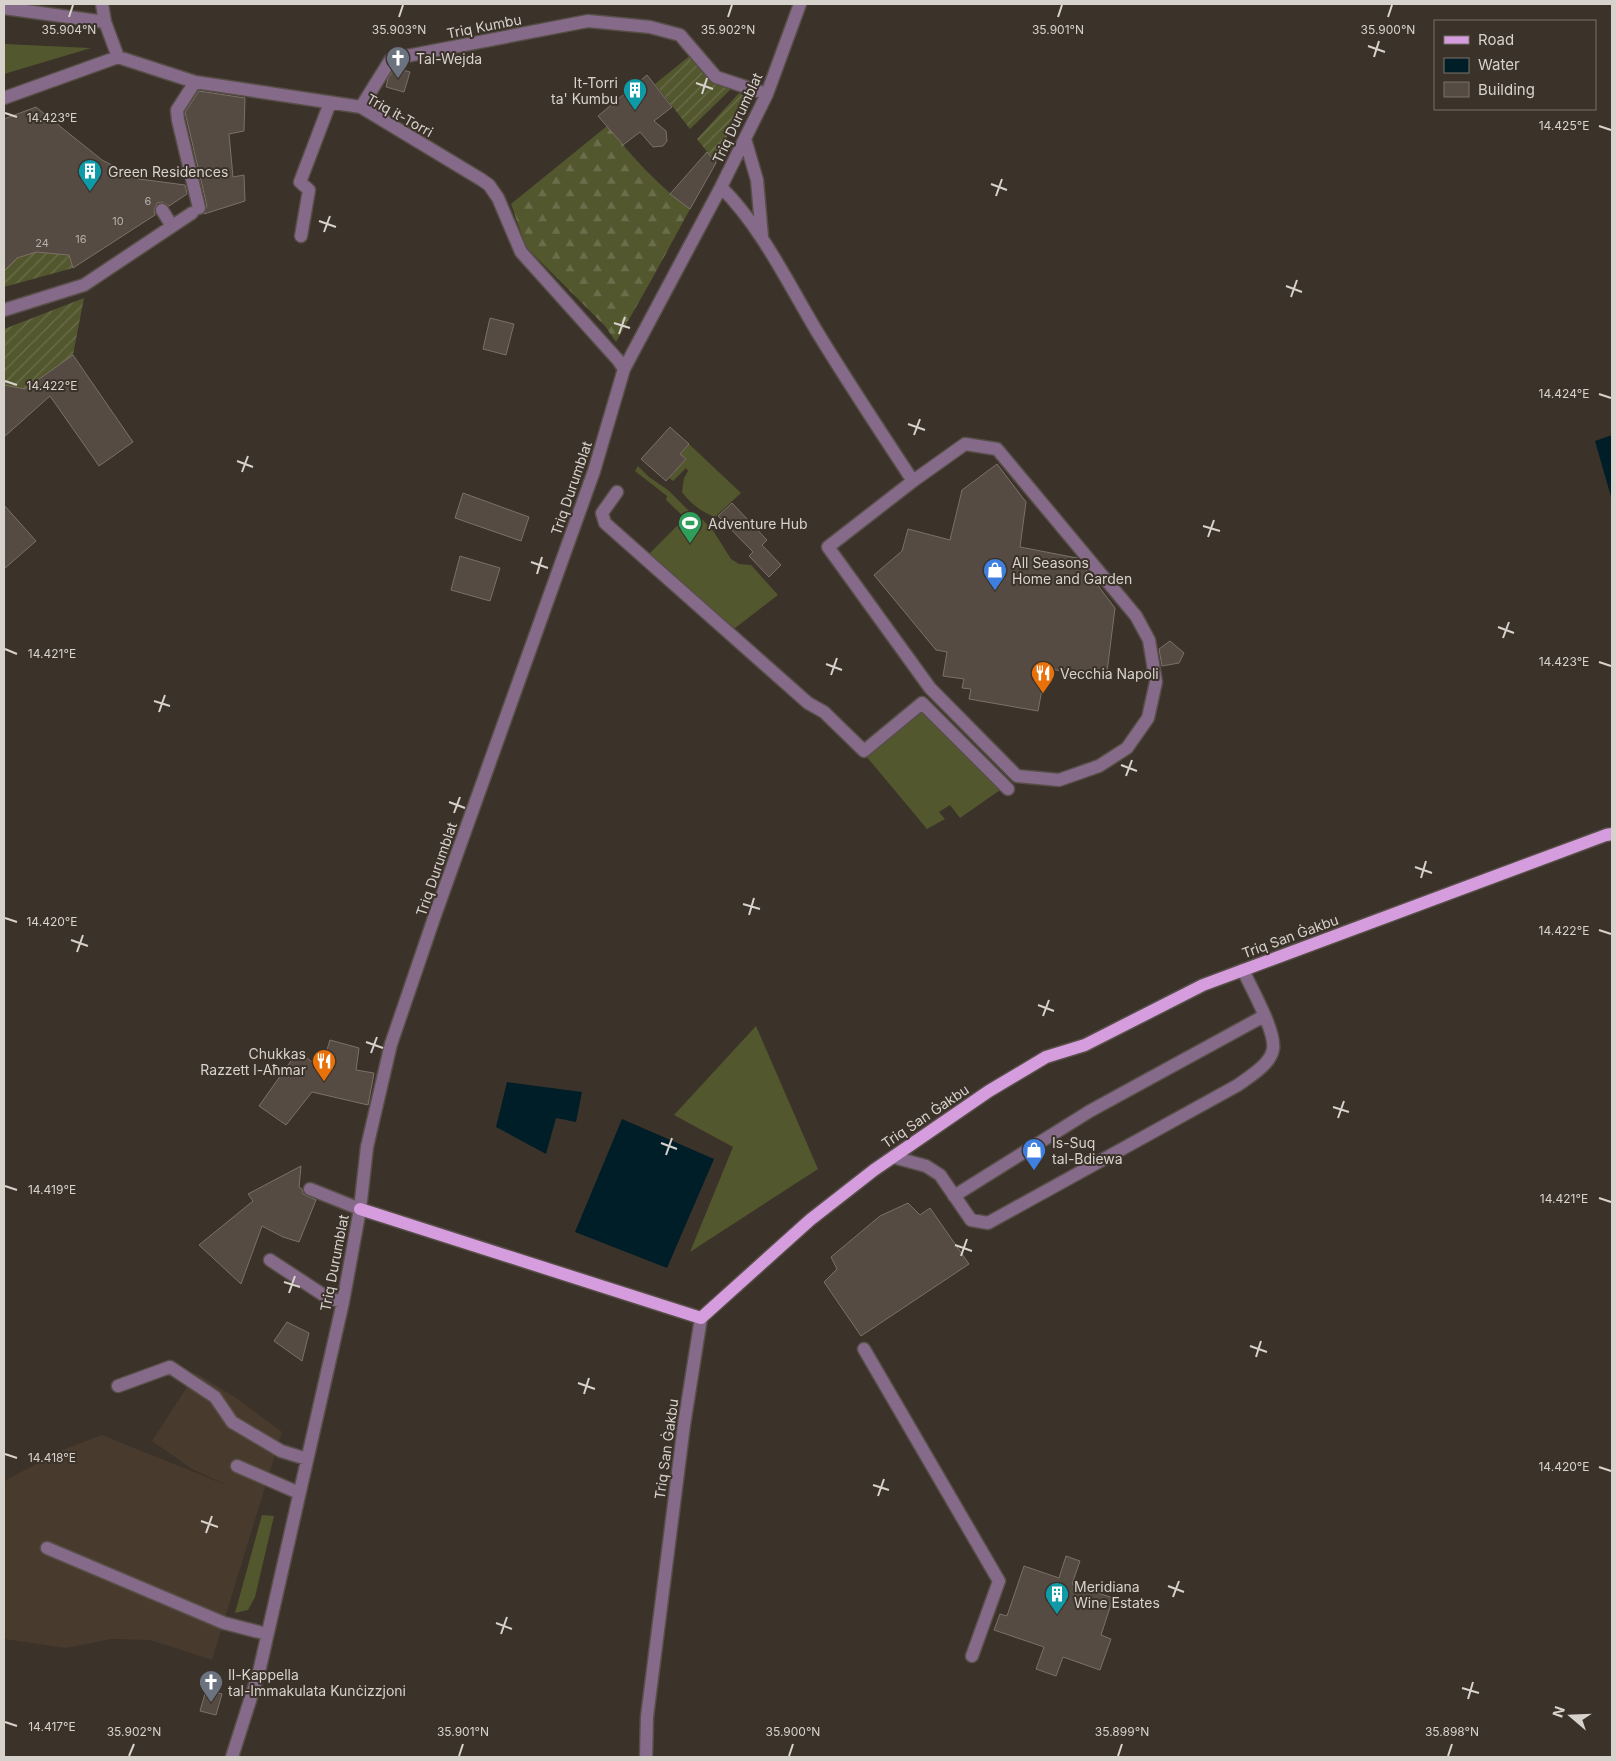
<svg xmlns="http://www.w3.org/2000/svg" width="1616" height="1761" viewBox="0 0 1616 1761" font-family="Inter,sans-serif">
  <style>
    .built { fill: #483a2c }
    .grass { fill: #53572e }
    .forest { fill: url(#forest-firs) }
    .garden { fill: url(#garden-furrows) }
    .water { fill: #001e27 }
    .building { fill: #554b42; stroke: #7c7168 }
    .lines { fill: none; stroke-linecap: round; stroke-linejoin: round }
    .minor-casing { stroke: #574f47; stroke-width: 15 }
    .major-casing { stroke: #574f47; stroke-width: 15 }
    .minor { stroke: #856a89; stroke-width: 12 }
    .major { stroke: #d59ddd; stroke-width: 12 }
    .ticks { fill: none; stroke: #d8d2cd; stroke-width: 2 }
    .labels { text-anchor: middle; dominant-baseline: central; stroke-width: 4; stroke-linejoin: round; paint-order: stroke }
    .number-label { font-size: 11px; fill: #b7b0aa }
    .street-label { font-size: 14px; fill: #d8d2cd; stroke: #3b322a }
    .poi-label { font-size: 14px; fill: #d8d2cd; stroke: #3b322a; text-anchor: start }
    .ticks-label { font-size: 12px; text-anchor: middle; fill: #d8d2cd; stroke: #3b322a; stroke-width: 4; stroke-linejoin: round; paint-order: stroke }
  </style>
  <defs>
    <pattern id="forest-firs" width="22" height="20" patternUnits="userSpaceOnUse" patternTransform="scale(1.25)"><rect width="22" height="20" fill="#53572e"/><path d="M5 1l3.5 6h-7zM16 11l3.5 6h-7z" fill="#6b6e4b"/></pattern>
    <pattern id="garden-furrows" width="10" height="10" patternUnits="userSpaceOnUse" patternTransform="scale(1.25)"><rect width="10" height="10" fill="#53572e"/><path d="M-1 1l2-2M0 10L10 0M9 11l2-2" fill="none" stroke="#6b6e4b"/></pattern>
  </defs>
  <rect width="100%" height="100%" fill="#3b322a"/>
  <path class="built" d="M196,1373L236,1398L282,1432L212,1660L150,1640L111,1639L66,1648L4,1639V1481L42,1461L41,1458L102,1435L231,1487L192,1469L152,1441Z"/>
  <path class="grass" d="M4,44L91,48L4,74Z
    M689,444L741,493L715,517C700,511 691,504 682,492L684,478L688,471L686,468L673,481L669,478L686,459L680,454Z
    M638,466L649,477L668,490L693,515L703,520L714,532L731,559L739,564L751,565L778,595L730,632L647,556L685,518L666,500L667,496L635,471Z
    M922,708L1003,788L960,818L950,805L939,812L945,819L927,829L866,756Z
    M756,1026L818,1169L690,1252L733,1147L674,1115Z
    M262,1515L274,1516L255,1597L248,1610L235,1613Z"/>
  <path class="forest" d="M607,126C632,156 658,186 690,209L652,279L616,342L605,326L526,247L511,204Z"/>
  <path class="garden" d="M692,54L709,76L731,89L690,129L655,84Z
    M739,93L744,96L716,163L697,139Z
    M36,252L69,255L73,268L4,287V270L17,258Z
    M84,298L73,355L39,379L27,389L4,385V329Z"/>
  <path class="water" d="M1612,435V500L1595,441Z
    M507,1082L582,1092L576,1122L556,1118L546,1154L496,1127Z
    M622,1119L714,1159L667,1268L575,1232Z"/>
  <path class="building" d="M395,68L410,72L404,92L386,87L388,78Z
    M647,75L672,107L654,121L666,131L667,141L663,146L653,147L640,132L623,145L598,116Z
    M199,91L245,98L244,131L229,134L233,177L244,175L245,201L204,214L207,206L185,112Z
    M36,107L102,160L139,179L185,185L187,194L169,206L162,202L157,203L154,210L155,215L73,268L69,255L36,252L17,258L4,271V119Z
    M707,152L716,163L690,209L670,194Z
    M490,318L514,324L506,355L483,349Z
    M73,355L133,442L99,466L50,396L4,437V385L25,389Z
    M670,427L689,444L680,454L686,459L666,481L641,459Z
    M997,464L1026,502L1020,547L1077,558L1115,608L1106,680L1046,668L1038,711L969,699L971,689L962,688L964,679L943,676L947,652L936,650L874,575L902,551L908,529L950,540L962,490Z
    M463,493L529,517L521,541L455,518Z
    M732,503L767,540L762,545L781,565L769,577L749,556L753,552L718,516Z
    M4,505L36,541L4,569Z
    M460,556L500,568L490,601L451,590Z
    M1170,641L1184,653L1179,663L1162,666L1159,649Z
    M330,1040L359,1048L356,1070L374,1073L368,1105L312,1092L286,1125L259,1106L298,1051L321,1069Z
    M301,1166L299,1187L302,1189L303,1194L307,1196L316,1200L299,1242L283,1237L262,1226L241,1284L199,1245L253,1201L248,1194Z
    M908,1203L920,1215L930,1208L969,1264L861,1336L824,1282L837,1269L831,1257L880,1216Z
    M287,1322L309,1333L302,1361L274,1341Z
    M1066,1556L1080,1561L1072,1584L1113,1598L1101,1635L1111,1639L1100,1670L1063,1657L1056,1676L1036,1669L1044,1647L994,1630L1000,1614L1007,1616L1024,1566L1059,1578Z
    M206,1690L222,1694L216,1715L200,1711Z"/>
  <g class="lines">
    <g class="minor-casing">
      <path id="minor" d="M102,4L105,22L118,57L195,82L361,107L482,180L489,185L498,198L521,252L618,360L624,369
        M4,8L105,22
        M195,82L177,110L178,120L199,208
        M4,98L118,57
        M361,107L391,59L588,21L650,27L680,35L716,77L767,94
        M745,139L757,180L762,237
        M721,187C761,227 787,281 816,330C847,381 880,431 913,481
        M162,210L172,226
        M301,236L309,190L300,182L330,103
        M4,310L84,285L192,213
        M965,444L997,449L1136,616L1149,640L1156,682L1148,718L1127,748L1099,766L1059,780L1017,776L930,688L828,547L913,481Z
        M617,492L602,513L605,523L808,703L824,712L864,751L922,703L1008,789
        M893,1157L926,1166L940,1175L971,1220L988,1223L1238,1085C1249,1077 1271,1064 1273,1049C1276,1031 1251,988 1243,970
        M310,1189L360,1209
        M954,1196L1090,1111L1264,1016
        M270,1260L328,1298L343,1302
        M864,1349L999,1581L972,1656
        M118,1386L170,1367L215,1397L232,1422L281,1451L307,1459
        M237,1466L299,1493
        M47,1548L224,1623L267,1634
        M232,1757L259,1672L343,1302L360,1209L367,1147L391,1044L434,918L594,471L624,369L721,187L767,94L800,4
        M646,1757L647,1717L684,1425L701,1318"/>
    </g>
    <g class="major-casing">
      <path id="major" d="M360,1209L701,1318L810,1220L874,1170L989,1091L1046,1057L1085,1045L1203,985L1606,835L1612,834"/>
    </g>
    <use href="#minor" class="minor"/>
    <use href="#major" class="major"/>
  </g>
  <path class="ticks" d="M69,17L73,5M399,17L403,5M728,17L732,5M1058,17L1062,5M1388,17L1392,5M1368,46L1385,52M1374,57L1379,41M696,83L713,89M702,94L707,78M5,113L17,117M1599,126L1611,130M991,184L1007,190M996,196L1002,179M319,221L336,227M324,232L330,216M1286,286L1302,292M1291,297L1297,280M614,323L630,328M619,334L625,317M5,381L17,385M1599,394L1611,398M908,424L925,430M914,435L920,419M237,461L253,467M242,472L248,456M1203,526L1220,531M1208,537L1214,520M531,562L548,568M537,574L542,557M1498,627L1514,633M1503,638L1509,622M5,649L17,654M1599,662L1611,666M826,664L842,670M831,675L837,658M154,701L170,706M159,712L165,695M1121,765L1137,771M1126,776L1132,760M449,802L465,808M454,813L460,797M1415,867L1432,873M1421,878L1426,861M743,904L760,909M749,915L754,898M5,918L17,922M1599,930L1611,934M71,940L88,946M77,952L83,935M1038,1005L1054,1011M1043,1016L1049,1000M366,1042L383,1048M371,1053L377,1037M1333,1107L1349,1112M1338,1118L1344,1101M661,1143L677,1149M666,1155L672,1138M5,1186L17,1190M1599,1198L1611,1202M955,1245L972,1251M961,1256L967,1239M284,1282L300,1287M289,1293L295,1276M1250,1346L1267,1352M1256,1357L1261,1341M578,1383L595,1389M584,1394L589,1378M5,1454L17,1458M1599,1467L1611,1471M873,1485L889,1490M878,1496L884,1479M201,1521L218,1527M206,1533L212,1516M1168,1586L1184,1592M1173,1597L1179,1581M496,1623L512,1629M501,1634L507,1617M1462,1688L1479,1693M1468,1699L1473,1682M5,1722L17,1726M129,1756L134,1744M459,1756L463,1744M789,1756L793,1744M1118,1756L1122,1744M1448,1756L1452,1744"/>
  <defs>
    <g id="church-pin" transform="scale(1.25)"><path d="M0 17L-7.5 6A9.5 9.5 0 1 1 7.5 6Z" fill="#6b7280" stroke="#3b322a"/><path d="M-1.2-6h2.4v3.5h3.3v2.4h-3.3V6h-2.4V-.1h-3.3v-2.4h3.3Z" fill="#fff"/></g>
    <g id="building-pin" transform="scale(1.25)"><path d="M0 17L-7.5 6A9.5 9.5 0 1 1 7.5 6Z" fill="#0f9aa8" stroke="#3b322a"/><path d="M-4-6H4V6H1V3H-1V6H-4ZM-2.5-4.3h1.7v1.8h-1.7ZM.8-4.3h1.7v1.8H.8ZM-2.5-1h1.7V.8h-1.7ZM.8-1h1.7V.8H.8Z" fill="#fff"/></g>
    <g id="stadium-pin" transform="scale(1.25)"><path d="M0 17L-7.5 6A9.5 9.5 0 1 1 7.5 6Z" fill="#2e9e5b" stroke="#3b322a"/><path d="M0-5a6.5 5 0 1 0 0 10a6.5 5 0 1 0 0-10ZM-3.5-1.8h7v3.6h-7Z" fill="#fff"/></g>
    <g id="shop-pin" transform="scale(1.25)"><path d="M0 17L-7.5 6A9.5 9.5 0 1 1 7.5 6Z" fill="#3f7fe0" stroke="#3b322a"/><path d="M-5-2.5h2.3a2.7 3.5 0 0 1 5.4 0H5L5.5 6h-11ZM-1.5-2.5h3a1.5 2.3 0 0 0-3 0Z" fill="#fff"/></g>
    <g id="restaurant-pin" transform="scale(1.25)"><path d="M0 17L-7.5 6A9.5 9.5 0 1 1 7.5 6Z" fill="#e8710a" stroke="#3b322a"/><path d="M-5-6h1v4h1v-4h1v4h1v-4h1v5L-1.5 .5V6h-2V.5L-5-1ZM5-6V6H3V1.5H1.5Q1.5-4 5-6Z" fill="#fff"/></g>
  </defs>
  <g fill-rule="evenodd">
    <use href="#church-pin" x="398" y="58"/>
    <use href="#building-pin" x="635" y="90"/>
    <use href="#building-pin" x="90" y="171"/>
    <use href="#stadium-pin" x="690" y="523"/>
    <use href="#shop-pin" x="995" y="570"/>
    <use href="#restaurant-pin" x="1043" y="673"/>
    <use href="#restaurant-pin" x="324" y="1061"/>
    <use href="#shop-pin" x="1034" y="1150"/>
    <use href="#building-pin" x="1057" y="1594"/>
    <use href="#church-pin" x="211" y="1682"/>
  </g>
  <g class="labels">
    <g class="number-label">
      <text x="148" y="201">6</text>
      <text x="118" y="221">10</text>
      <text x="81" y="239">16</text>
      <text x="42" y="243">24</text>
    </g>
    <g class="street-label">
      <text transform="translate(484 26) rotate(-11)">Triq Kumbu</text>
      <text transform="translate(400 115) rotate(29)">Triq it-Torri</text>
      <text transform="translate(737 118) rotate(-65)">Triq Durumblat</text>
      <text transform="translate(571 488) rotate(-71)">Triq Durumblat</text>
      <text transform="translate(436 869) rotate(-71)">Triq Durumblat</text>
      <text transform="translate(1290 936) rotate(-20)">Triq San Ġakbu</text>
      <text transform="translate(925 1116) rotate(-34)">Triq San Ġakbu</text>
      <text transform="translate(334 1263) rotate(-79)">Triq Durumblat</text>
      <text transform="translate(666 1449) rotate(-82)">Triq San Ġakbu</text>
    </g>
    <g class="poi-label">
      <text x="416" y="58">Tal-Wejda</text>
      <text x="618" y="82" text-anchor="end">It-Torri<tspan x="618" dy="16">ta' Kumbu</tspan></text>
      <text x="108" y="171">Green Residences</text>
      <text x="708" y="523">Adventure Hub</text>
      <text x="1012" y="562">All Seasons<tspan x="1012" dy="16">Home and Garden</tspan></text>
      <text x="1060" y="673">Vecchia Napoli</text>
      <text x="306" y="1053" text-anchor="end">Chukkas<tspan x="306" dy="16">Razzett l-Aħmar</tspan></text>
      <text x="1052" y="1142">Is-Suq<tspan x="1052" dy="16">tal-Bdiewa</tspan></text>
      <text x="1074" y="1586">Meridiana<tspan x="1074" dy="16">Wine Estates</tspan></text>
      <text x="228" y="1674">Il-Kappella<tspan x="228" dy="16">tal-Immakulata Kunċizzjoni</tspan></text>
    </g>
  </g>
  <g class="ticks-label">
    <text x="69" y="34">35.904°N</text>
    <text x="399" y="34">35.903°N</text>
    <text x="728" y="34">35.902°N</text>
    <text x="1058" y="34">35.901°N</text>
    <text x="1388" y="34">35.900°N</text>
    <text x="52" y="122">14.423°E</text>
    <text x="1564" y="130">14.425°E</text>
    <text x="52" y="390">14.422°E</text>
    <text x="1564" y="398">14.424°E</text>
    <text x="52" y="658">14.421°E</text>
    <text x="1564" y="666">14.423°E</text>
    <text x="52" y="926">14.420°E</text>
    <text x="1564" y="935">14.422°E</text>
    <text x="52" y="1194">14.419°E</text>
    <text x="1564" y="1203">14.421°E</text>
    <text x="52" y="1462">14.418°E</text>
    <text x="1564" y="1471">14.420°E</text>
    <text x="52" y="1731">14.417°E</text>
    <text x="134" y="1736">35.902°N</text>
    <text x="463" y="1736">35.901°N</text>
    <text x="793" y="1736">35.900°N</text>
    <text x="1122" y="1736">35.899°N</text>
    <text x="1452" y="1736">35.898°N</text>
  </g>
  <rect width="1616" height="1761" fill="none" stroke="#d8d2cd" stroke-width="10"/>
  <rect x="1434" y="20" width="162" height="90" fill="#3b322a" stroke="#7a726b"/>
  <rect x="1444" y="36" width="25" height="8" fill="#d59ddd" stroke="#7a726b"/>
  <text x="1478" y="45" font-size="15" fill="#d8d2cd">Road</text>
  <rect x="1444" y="58" width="25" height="15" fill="#001e27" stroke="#7a726b"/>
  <text x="1478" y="70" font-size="15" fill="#d8d2cd">Water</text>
  <rect x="1444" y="82" width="25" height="15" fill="#554b42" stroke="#7a726b"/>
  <text x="1478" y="95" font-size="15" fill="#d8d2cd">Building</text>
  <g transform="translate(1571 1716) rotate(289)" stroke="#3b322a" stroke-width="4" paint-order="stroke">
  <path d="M0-4L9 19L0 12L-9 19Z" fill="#d8d2cd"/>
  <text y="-8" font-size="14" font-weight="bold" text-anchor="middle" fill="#d8d2cd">N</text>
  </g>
</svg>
